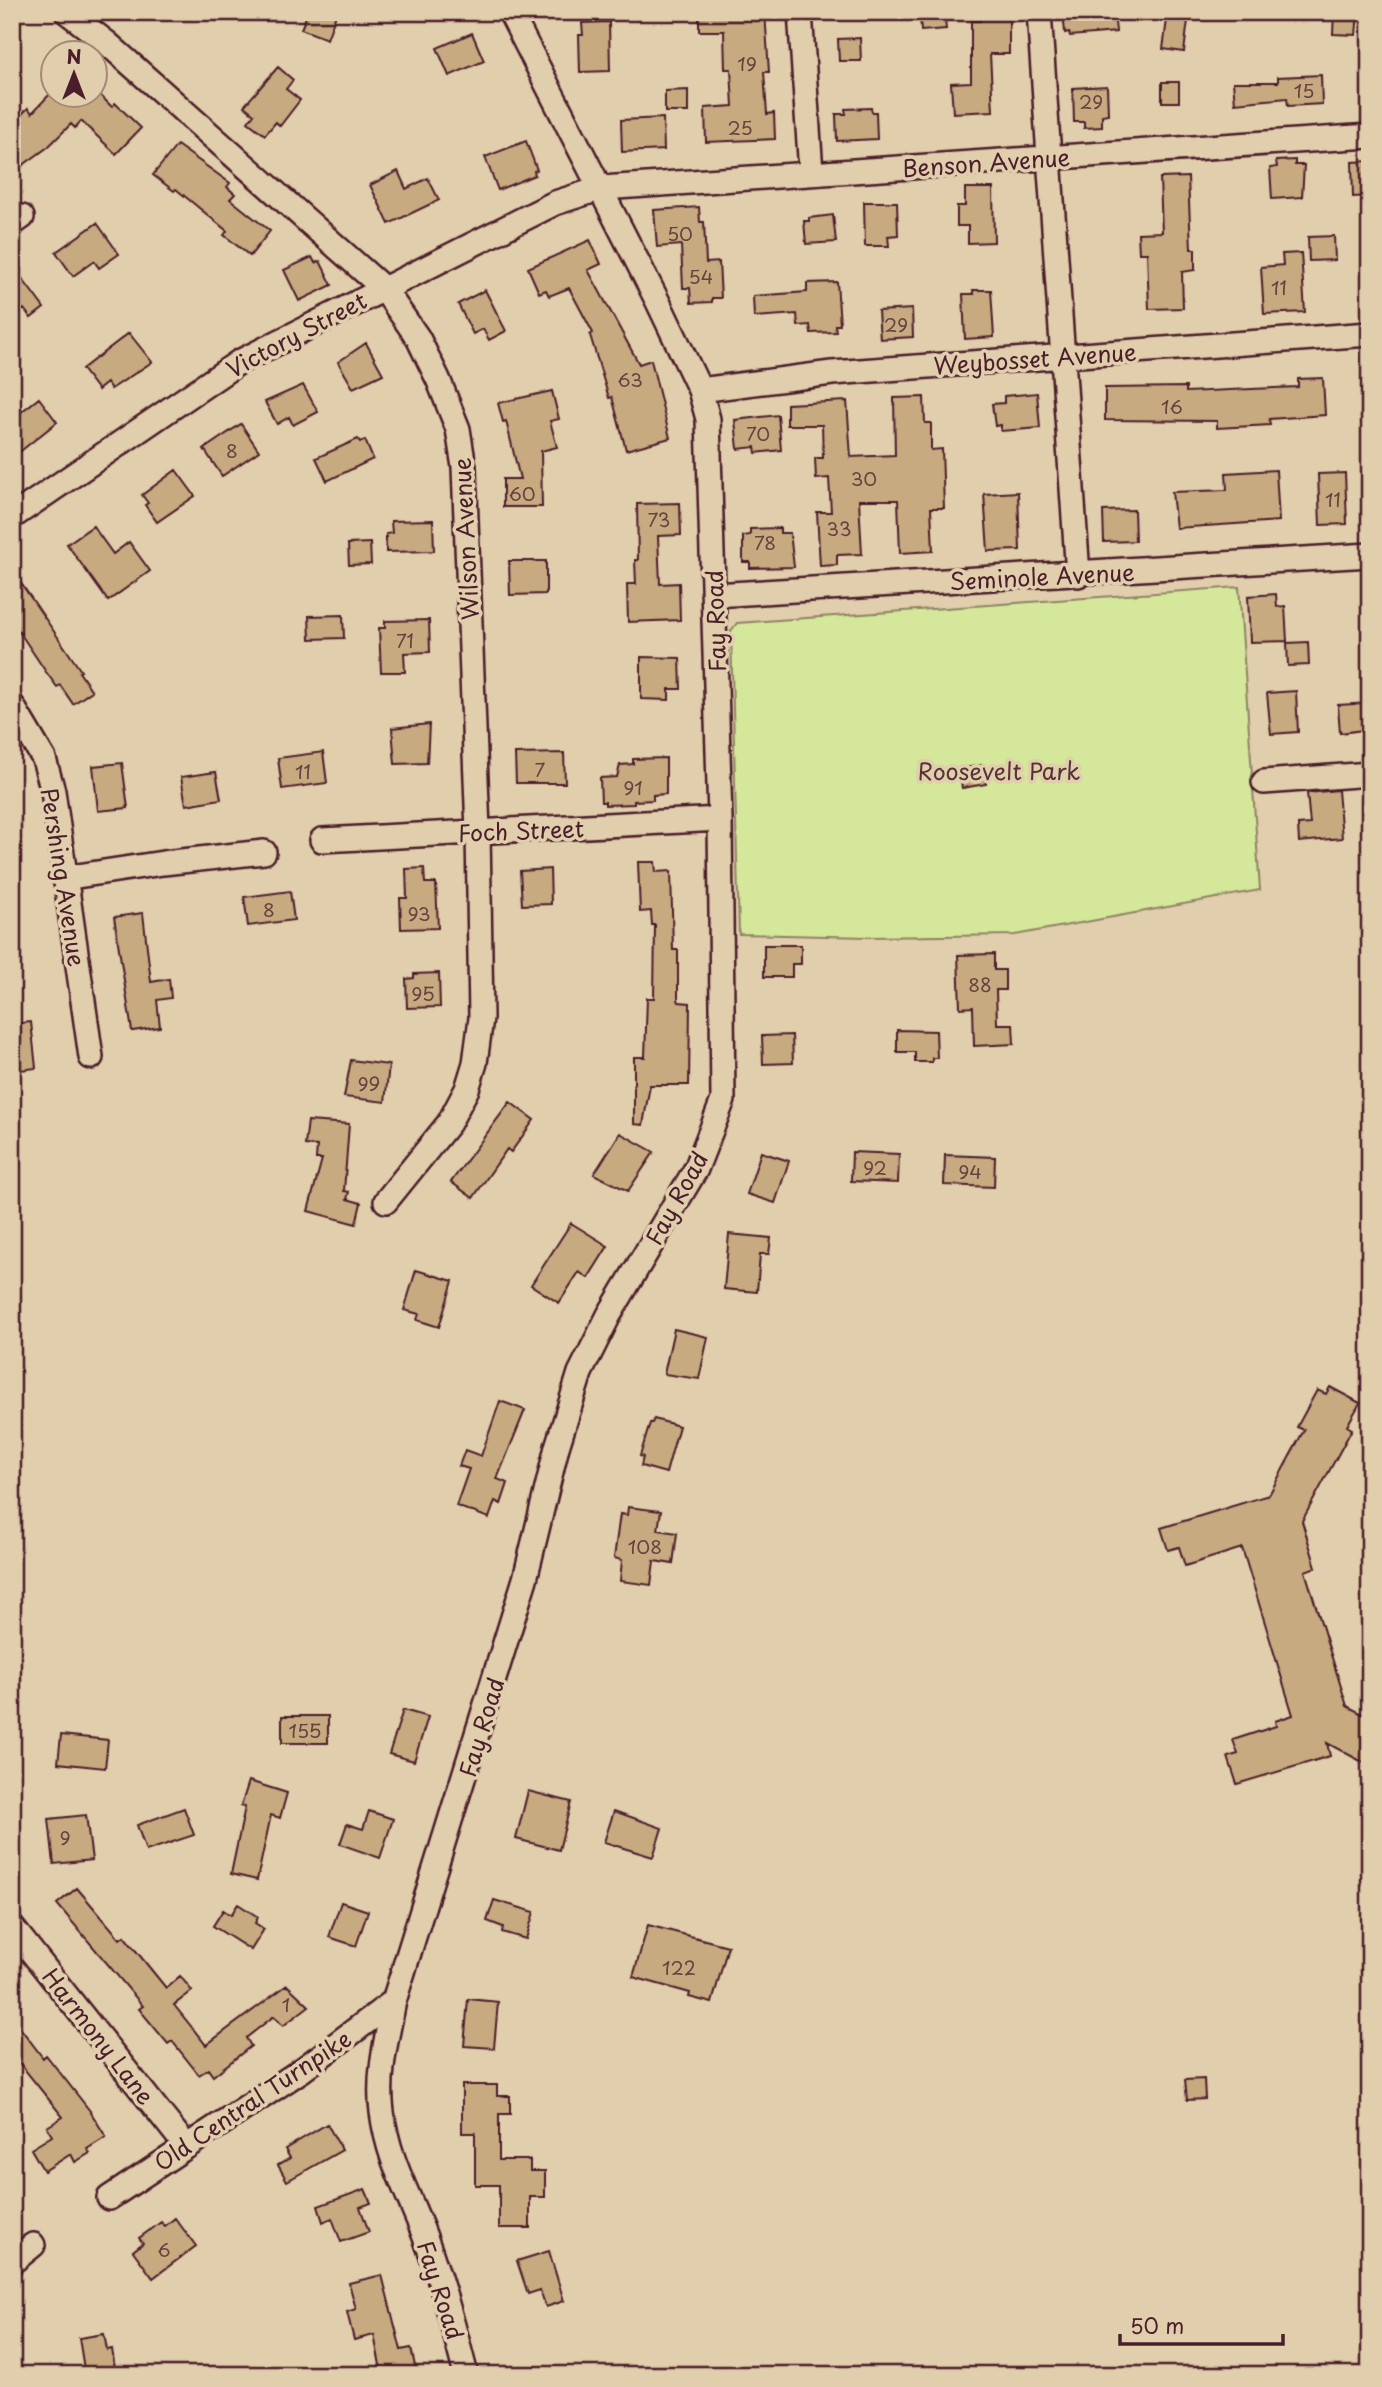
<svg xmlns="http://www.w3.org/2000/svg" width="1382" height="2387" viewBox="0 0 1382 2387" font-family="'Playpen Sans',sans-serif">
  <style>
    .green { fill: #d4e79b; stroke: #8f8363; stroke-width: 2 }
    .building { fill: #c7aa80; stroke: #4a1f2b; stroke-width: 2 }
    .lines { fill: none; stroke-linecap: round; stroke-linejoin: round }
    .minor-casing { stroke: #4a1f2b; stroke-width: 28 }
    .minor { stroke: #e1ceac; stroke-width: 23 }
    .labels { text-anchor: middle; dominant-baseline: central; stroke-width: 7; stroke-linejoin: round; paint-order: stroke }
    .number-label { font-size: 19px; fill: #694240 }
    .street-label { font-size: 23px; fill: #4a1f2b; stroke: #e1ceac }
    .park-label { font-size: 23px; fill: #583336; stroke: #e1ceac }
  </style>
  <rect width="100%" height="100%" fill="#e1ceac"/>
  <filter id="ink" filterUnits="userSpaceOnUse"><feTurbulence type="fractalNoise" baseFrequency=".0143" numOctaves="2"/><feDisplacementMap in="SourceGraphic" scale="14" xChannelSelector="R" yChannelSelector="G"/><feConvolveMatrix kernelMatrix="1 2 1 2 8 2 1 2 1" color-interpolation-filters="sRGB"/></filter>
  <g filter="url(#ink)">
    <path class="green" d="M1239,587L1260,890L1015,935L868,937L739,934L731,631L737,623Z"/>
    <path class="building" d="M308,12H337L327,39L301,29Z
      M699,12H765L769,72H764L767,114L774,113L775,139L706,142L705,108L733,106L731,69H725L724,31H699Z
      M920,12H944L946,29L921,31Z
      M1063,12H1114L1116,32L1070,36L1069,32L1065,33Z
      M1168,12H1189L1184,52L1163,49Z
      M1334,12H1358L1356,35L1333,34Z
      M980,15H1009V54H990L993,111L953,113L951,83L971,82V21H980Z
      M609,22L610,71L580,72L579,35H583L582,23Z
      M472,33L484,61L449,76L437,48Z
      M860,38L861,61H839L838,39Z
      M278,67L293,80L286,89L300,100L280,126L276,122L265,135L248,122L254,114L244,106Z
      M1321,75L1322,104L1288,106L1287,98L1235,103L1233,82H1278V77Z
      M1162,82H1179V102H1162Z
      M1107,86L1108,114L1102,115V127L1084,128V122H1074L1073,88Z
      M688,90V112H665V91Z
      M50,94H99L112,107L115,103L141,128L116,154L81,121L75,128L71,124L48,147L12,173V124L28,108L32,113Z
      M871,108L872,112H876L877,139L837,141L836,114H846L845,109Z
      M663,118L664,150L622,152L621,120Z
      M526,141L537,170L534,171L535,175L498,190L485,157Z
      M177,145L230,183L227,187L235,194L230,199L270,231L250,256L224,235L227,231L176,189L174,191L153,175Z
      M1295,160V165H1304L1302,197L1272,199L1270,168L1277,167L1276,161Z
      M1370,161V196L1353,197L1352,162Z
      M398,171L406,189L428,178L439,200L389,224L370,185Z
      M1188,177L1191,249H1195V270L1182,272L1183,308L1149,309L1147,253H1139L1138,233L1162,232L1160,178Z
      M965,188H993L994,242L968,243V226H957V206H965Z
      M864,202H897L898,235L888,236L889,246H865Z
      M699,207L700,222H704L706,263L719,262L721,298H712V302L691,303L690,288H683L681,245L657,247L654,210Z
      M833,215L836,242L806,244L804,221H809V218Z
      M97,223L119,254L99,268L94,261L73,276L56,252Z
      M1334,236L1335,260L1309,261L1308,237Z
      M590,240L601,264L588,270L639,364L651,360L670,438L626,450L612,397L609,398L590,335L593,333L569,288L549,296L546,290L539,293L528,268Z
      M1301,253L1305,312L1264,314L1261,267L1283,265L1282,254Z
      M312,257L315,263L320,261L332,285L299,301L284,270Z
      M12,265L44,308L31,318L24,309L12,317Z
      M837,282L840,325H835L836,332L811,333L810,325L798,326L797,314L754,317L753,296L807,292V283Z
      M485,290L506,331L489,340L483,329L473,334L458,304Z
      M973,290H991L994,337L965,339L963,294H974Z
      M912,309L913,337L880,339L878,311Z
      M129,333L152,362L111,389L107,383L98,390L82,369Z
      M366,343L383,374L353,388L338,362Z
      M1323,378L1325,415L1269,419L1270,425L1217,428V421L1105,420V388L1186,387V392L1298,387V379Z
      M303,385L318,412L293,425L289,417L277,424L265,402Z
      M552,391L559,419L550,421L557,447L541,451L542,507H503V479H520L506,421L503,422L498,403Z
      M1037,393L1040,428L1001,431V425L995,426L992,404L1004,403V396Z
      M924,397L925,423H931V450L942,449L944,508H931L933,551L900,553L898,500H859L862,554L837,555V565L820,566L817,512H831L829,478L816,479L815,458H823L822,425H787V404L847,401L851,457L895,455L894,398Z
      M39,398L57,422L12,458V419Z
      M778,415L781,450L756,453L755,447L738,449L735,420Z
      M241,424L259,451L222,476L204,449Z
      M358,439L360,442L365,440L373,459L327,481L316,458Z
      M176,470L195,496L157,522L145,505L148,503L142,495Z
      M1276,470L1279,521L1176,528L1172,492L1227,490L1226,473Z
      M1345,473L1347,524L1320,525L1318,474Z
      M1018,492L1020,550L988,551L984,494Z
      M680,503L681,535L658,536L660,584L679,583L680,620L628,622L627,584H636L635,560H638L637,504Z
      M1134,510L1135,541L1104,542L1103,511Z
      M433,520L434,551L386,552V534L392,533L391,521Z
      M93,526L113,554L129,542L150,571L108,601L67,544Z
      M780,528V533H790L794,567L750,568V562H743V536L750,535V529Z
      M370,543L371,564L349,565L348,544Z
      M509,561H546V594L510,595Z
      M12,570L81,671L79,672L92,691L73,704L60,685L57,687L46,672L12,621Z
      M1276,594L1277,607L1285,606L1287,641L1250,642L1248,596Z
      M343,615L344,638L310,639L309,616Z
      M429,620L430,652L404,653L405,672H381L379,628H385V621Z
      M1308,642L1309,665L1288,666L1287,643Z
      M641,657L680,658L681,689H669V700L641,699Z
      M1296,691L1298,732L1271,734L1267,693Z
      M1370,703V729L1340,733L1338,705Z
      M429,724L427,763L395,764L392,728Z
      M323,752L327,783L282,789L278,758Z
      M564,753L565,783H516L515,754Z
      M666,758V794L653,795V800L634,801V804L605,805V802H601L600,778L617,777L620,765L633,764V759Z
      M122,763L128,808L98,811L93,766Z
      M983,765L986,784L962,788L959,769Z
      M216,772L221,799L186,805L181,777Z
      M1338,790L1342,838L1299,842L1298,825L1310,824L1307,793Z
      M638,862H655L656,872L671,871L673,950H678V999L679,1002L690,1003L689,1085H650L643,1125L634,1124V1057H645L647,998H654L655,925H652L651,911L640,912Z
      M424,868L425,883H436L438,928L401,929L400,898H407L406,869Z
      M550,869L551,904L522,905L520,871Z
      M290,891L294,920L248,926L244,897Z
      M143,913L151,982L169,979L171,998L157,1000L160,1027L132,1031L114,917Z
      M764,945H801V964H792V977H764Z
      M994,954V970H1005V990H996L997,1024H1013L1014,1044L974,1046L973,1007L960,1008L958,955Z
      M439,973L440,1007L407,1008L406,979L414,978V974Z
      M31,1022L36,1068L12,1071V1024Z
      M897,1030L936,1031L937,1058H932V1062H915V1052H897Z
      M792,1035L793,1063L763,1064L762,1036Z
      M351,1060L389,1065L385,1102L344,1097Z
      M510,1102L534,1120L511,1152L507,1149L473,1198L451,1182Z
      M308,1121L349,1124L344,1191L349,1192L347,1199L361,1203L356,1224L308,1211L322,1159H316L317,1146L305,1145Z
      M620,1133L654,1152L628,1191L594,1174Z
      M761,1152L789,1161L775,1203L747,1194Z
      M852,1152L899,1154L898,1183L851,1181Z
      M945,1155L995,1157L994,1187L944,1185Z
      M571,1223L608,1246L588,1278L579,1272L559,1303L531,1285Z
      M729,1234L771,1238L769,1254H760L757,1292L724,1289Z
      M416,1270L453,1281L439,1327L417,1320L419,1314L404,1310Z
      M674,1329L708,1337L699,1379L664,1374Z
      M1330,1387L1360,1403L1347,1426L1352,1429L1302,1521L1316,1567L1305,1571L1347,1706L1370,1718V1766L1327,1743L1330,1756L1237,1784L1228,1757L1238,1754L1233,1740L1276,1726L1275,1721L1293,1715L1242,1548L1185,1566L1179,1547L1168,1550L1161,1528L1269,1495L1304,1430L1297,1427L1317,1390L1326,1394Z
      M500,1401L525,1410L497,1479L508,1483L501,1504L495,1501L489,1518L456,1506L469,1469L459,1466L465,1450L481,1456Z
      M654,1419L679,1426L666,1473L641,1466L643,1457L640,1456L650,1423H652Z
      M628,1507L661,1511L658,1530L677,1533L673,1564L654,1561L651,1585L620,1581L622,1560L614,1558L620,1514L627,1515Z
      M403,1710L428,1717L414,1761L389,1754Z
      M282,1716H328V1743H282Z
      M61,1735L108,1740L105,1768L58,1763Z
      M249,1781L287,1793L280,1818L271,1815L257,1880L231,1874L245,1807L241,1806Z
      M528,1791L571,1802L559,1850L516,1839Z
      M184,1808L194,1835L146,1851L137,1825Z
      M369,1811L393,1819L380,1858L340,1844L347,1824L363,1829Z
      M614,1811L662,1828L653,1857L604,1842Z
      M86,1815L92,1860L54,1864L49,1819Z
      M77,1888L120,1939L124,1936L166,1988L180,1976L192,1991L174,2005L206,2045L287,1985L309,2006L283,2026L274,2016L246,2038L251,2046L213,2076L208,2069L199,2075L172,2041L168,2044L139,2009L143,2006L57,1904Z
      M494,1900L534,1912L526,1939L502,1932L503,1927L487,1921Z
      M341,1902L368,1911L356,1946L329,1937Z
      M238,1904L258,1917L255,1923L264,1929L251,1950L213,1926L223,1910L231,1915Z
      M648,1925L728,1946L712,2003L689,1997L690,1993L633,1977Z
      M468,1999L498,2002L494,2048L464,2046Z
      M12,2017L43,2058L46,2055L90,2111L106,2137L87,2149L90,2153L75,2162L71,2154L44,2171L31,2149L52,2136L47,2127L63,2117L12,2054Z
      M1204,2079L1205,2099L1187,2100L1185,2080Z
      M462,2085H497V2096H510V2114H499V2160H530V2171H545V2197H530V2228H499V2185H475V2133H462Z
      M327,2124L342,2150L287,2181L278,2165L290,2158L285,2149Z
      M365,2189L371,2203L360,2207L369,2232L341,2242L332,2218L323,2222L318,2206Z
      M175,2218L196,2246L153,2278L133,2251L143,2243L139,2238L161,2222L165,2226Z
      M549,2251L564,2301L546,2307L540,2290L528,2294L517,2261Z
      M382,2275L401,2350L411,2348L417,2375H382L374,2335L354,2340L347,2312L356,2309L349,2283Z
      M104,2334L107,2350L112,2349L116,2375H85L79,2338Z"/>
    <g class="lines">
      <g class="minor-casing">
        <path id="minor" d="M67,12L107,43L384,289L418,338L438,379L458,429L464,467L478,831L481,1018L475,1063L467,1089L449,1123L386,1201
          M800,12L811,172
          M1039,12L1078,575
          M12,224L22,217
          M700,390L832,373L1370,334
          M12,517L239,362L555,203L602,188L1370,136
          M714,595L1370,555
          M12,705L44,759L53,791L91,1057
          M1264,782L1370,774
          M322,840L720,819
          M64,878L163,863L264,852
          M12,1927L186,2146
          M109,2198L302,2070L394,2001
          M12,2262L33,2245
          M466,2375C454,2328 442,2282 425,2237C408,2191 389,2163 382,2112C377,2074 387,2037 394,2001L525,1579L557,1447L580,1373L609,1315L696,1169L723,1100L720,819L708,419L700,390L658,302L510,12"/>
      </g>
      <use href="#minor" class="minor"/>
    </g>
  </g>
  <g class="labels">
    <g class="number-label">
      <text x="747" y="63">19</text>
      <text x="1304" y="90">15</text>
      <text x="1091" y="101">29</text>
      <text x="740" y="127">25</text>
      <text x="680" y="233">50</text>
      <text x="701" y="276">54</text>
      <text x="1279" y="287">11</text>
      <text x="896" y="324">29</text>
      <text x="630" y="379">63</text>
      <text x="1172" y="406">16</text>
      <text x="758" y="433">70</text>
      <text x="232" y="450">8</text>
      <text x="864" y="478">30</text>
      <text x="522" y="493">60</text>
      <text x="1333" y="499">11</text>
      <text x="659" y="519">73</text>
      <text x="839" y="528">33</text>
      <text x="765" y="542">78</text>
      <text x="405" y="640">71</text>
      <text x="540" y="769">7</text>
      <text x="303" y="771">11</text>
      <text x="633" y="787">91</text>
      <text x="269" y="909">8</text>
      <text x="419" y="913">93</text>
      <text x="980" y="984">88</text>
      <text x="423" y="993">95</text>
      <text x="369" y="1083">99</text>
      <text x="875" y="1167">92</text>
      <text x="970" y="1171">94</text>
      <text x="645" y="1546">108</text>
      <text x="305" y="1730">155</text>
      <text x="65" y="1837">9</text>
      <text x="679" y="1967">122</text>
      <text x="286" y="2004">1</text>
      <text x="164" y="2249">6</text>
    </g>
    <g class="street-label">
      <text transform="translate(986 162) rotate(-4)">Benson Avenue</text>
      <text transform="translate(296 334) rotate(-28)">Victory Street</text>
      <text transform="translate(1035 358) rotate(-4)">Weybosset Avenue</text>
      <text transform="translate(465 539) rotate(-93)">Wilson Avenue</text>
      <text transform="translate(1042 576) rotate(-3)">Seminole Avenue</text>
      <text transform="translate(715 621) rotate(-92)">Fay Road</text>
      <text transform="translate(521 830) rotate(-2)">Foch Street</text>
      <text transform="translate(64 877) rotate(81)">Pershing Avenue</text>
      <text transform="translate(676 1198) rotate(-61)">Fay Road</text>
      <text transform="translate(481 1727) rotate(-73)">Fay Road</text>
      <text transform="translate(99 2036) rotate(52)">Harmony Lane</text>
      <text transform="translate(252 2100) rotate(-34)">Old Central Turnpike</text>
      <text transform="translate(441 2290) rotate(72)">Fay Road</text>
    </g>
    <g class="park-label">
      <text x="999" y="770">Roosevelt Park</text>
    </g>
  </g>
  <rect width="1382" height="2387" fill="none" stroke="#e1ceac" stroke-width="42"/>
  <rect x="21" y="21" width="1340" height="2345" fill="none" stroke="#4a1f2b" stroke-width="2.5" filter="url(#ink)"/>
  <g transform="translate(74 74)"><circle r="33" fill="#e1ceac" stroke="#a58878" stroke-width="2"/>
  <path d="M0-5L12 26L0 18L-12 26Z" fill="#4a1f2b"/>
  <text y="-10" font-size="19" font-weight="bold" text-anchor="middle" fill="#4a1f2b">N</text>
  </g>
  <path d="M1120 2334v10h163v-10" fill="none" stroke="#4a1f2b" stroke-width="3.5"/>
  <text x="1130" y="2334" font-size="21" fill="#4a1f2b" stroke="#e1ceac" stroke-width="5" paint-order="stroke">50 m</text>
</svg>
